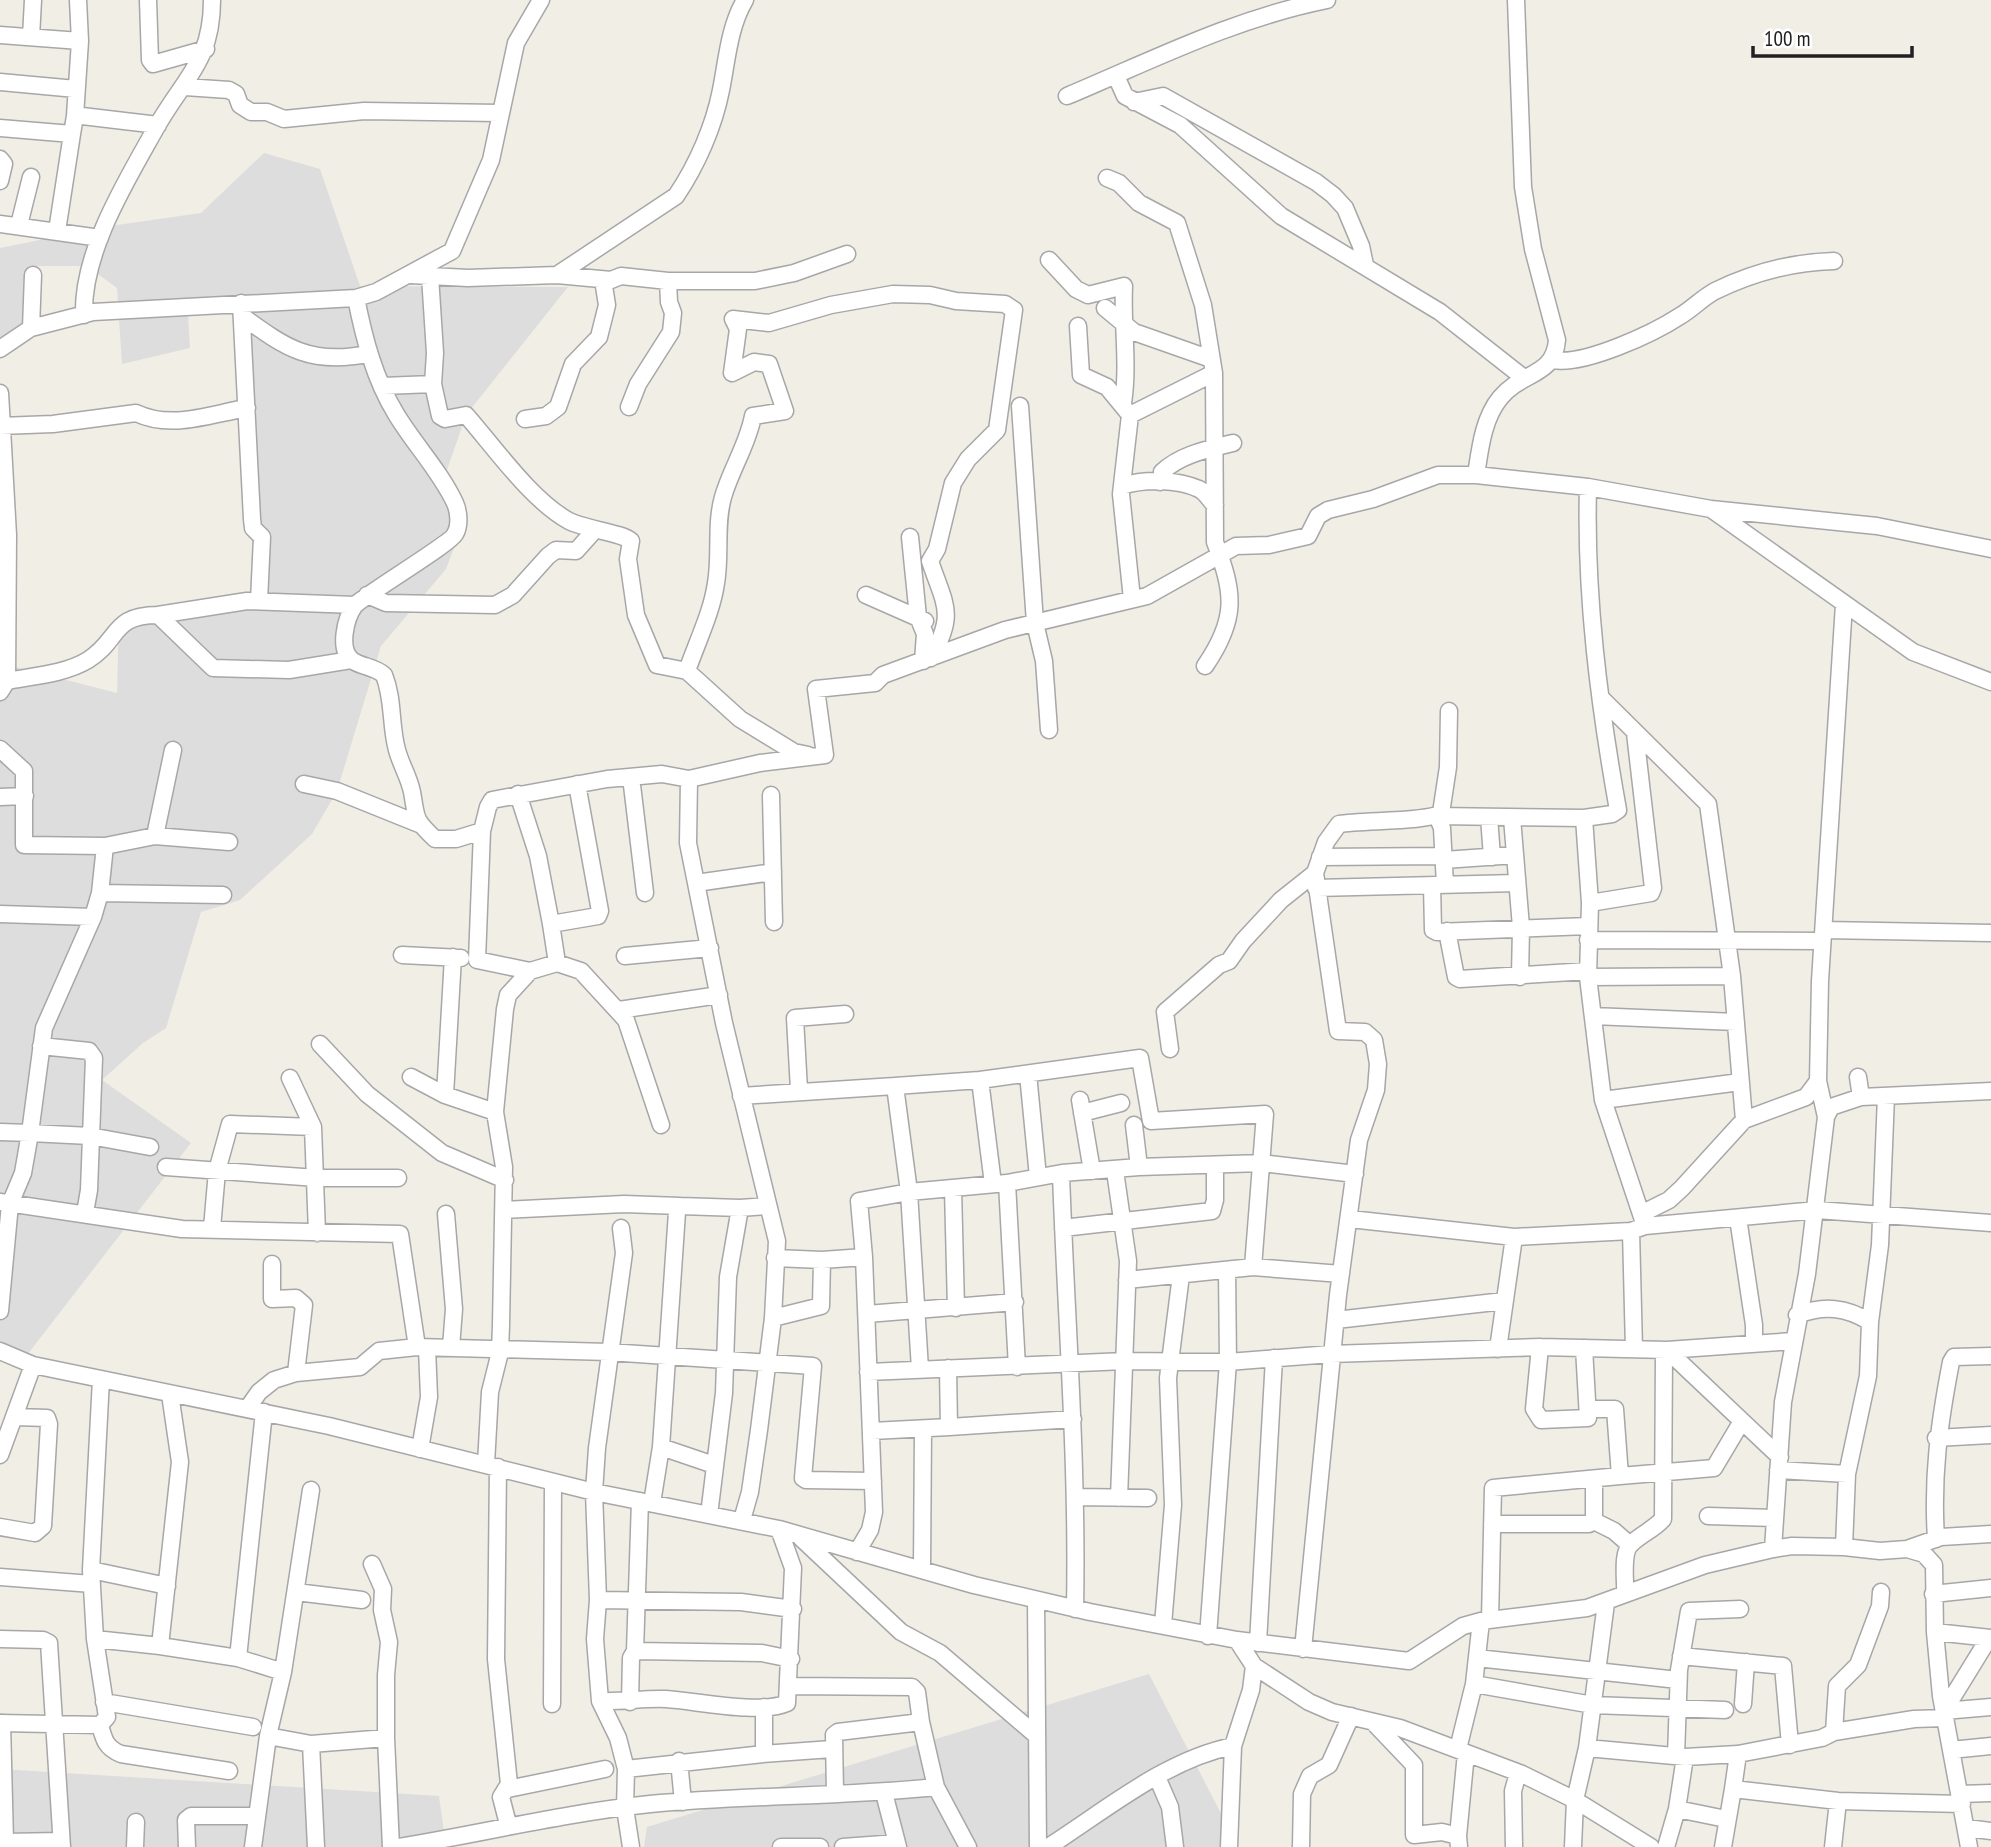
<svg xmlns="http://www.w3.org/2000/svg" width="1991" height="1847" viewBox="0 0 1991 1847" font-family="'PT Sans Narrow',sans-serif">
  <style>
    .residential { fill: #dedddd }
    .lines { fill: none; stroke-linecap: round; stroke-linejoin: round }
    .minor-casing { stroke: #a7a7a7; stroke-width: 19 }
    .minor { stroke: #fff; stroke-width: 16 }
  </style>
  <rect width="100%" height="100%" fill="#f1eee6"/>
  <path class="residential" d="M264,153L320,169L360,286L568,287L466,415L441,487L460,532L446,569L381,646L337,791L312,834L240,900L201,912L166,1028L143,1043L102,1080L191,1143L27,1355L0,1345V663L117,693L119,617L264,596L238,313L188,315L190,348L122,364L117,288L87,266H30L27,341L0,337V248L103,227L201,213Z
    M1149,1674L1229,1829L1231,1847H644L647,1827Z
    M0,1769L439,1796L446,1847H0Z"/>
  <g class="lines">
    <g class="minor-casing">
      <path id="minor" d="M148,0L150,60L153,64L206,49
        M0,35L80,41
        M31,37L33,0
        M1116,76L1125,96L1180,125L1281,216L1440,312L1524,378
        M0,82L76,89
        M185,87L229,90L236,94L240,105L251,112H267L284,119L364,111L500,113
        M1067,96C1155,59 1233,19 1327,0
        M1134,102L1163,96L1316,182L1333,195L1345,208L1361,246L1365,265
        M75,116L80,41L78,0
        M0,128L72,134L75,116H82L158,125
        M0,159L4,164L0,181
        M1107,178L1119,183L1139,203L1177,223L1203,305L1214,373L1215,542C1234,593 1238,618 1205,666
        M0,224L100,238
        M19,225L31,177
        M57,231L72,134
        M1049,260L1076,289L1088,295L1124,286C1122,326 1129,363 1123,403
        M410,275L468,278L557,275L676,196C697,165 714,126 721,90C727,60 729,27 745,0
        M557,275L611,280L621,276L668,281H755L794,273L847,254
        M430,276L435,353L433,384
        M356,298C364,338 374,378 396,414C414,444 440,471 455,503C459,512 460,526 455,534C451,543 371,591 355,605C346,617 337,650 353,661C363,667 375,667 384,675C394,700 390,725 397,750C401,765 409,777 412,792C417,819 413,818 435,839H456L482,831
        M241,303L252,519L253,528L262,537L259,601
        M1105,308L1134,332L1211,359
        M84,315C82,251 127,180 157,126C185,77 212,61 212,0
        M242,316C287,349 311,365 368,354
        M1078,326L1081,375L1107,387L1130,415L1121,494L1132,599
        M31,328L33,275
        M0,349L31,328L93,312L356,298L376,292L452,251L491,160L516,43L541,0
        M1553,360C1584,366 1654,333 1680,316C1692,309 1702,298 1715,291C1754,272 1791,262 1834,261
        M383,386L433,384L440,416L445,419L466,415C495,448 531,500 569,521C585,529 623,533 631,541L628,559L636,615L657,665L687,671L740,719L794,752L808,755
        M0,393L8,535L7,681
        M1020,406L1035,623L1044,661L1049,730
        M629,407L638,384L671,332L673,313L669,302L668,281
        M1130,415L1214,373
        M525,419L546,416L558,407L573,364L599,337L607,305L603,280
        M0,426L53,424L136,413C172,430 210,414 247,408
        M1476,475C1480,449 1483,419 1500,398C1522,371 1554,377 1557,340L1533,249L1523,187L1516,0
        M1160,482L1164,477L1162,472C1181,454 1209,449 1233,443
        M1122,486C1144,479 1177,479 1199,489C1207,493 1209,500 1215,505
        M1711,509L1913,652L1991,682
        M910,537L918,617L925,634L923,661
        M367,595L386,603L495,605L513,595L548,556L556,550L576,551L594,531
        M866,595L925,621
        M158,615L247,601L355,605
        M687,671C697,642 712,612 716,583C721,555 715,525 723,497C731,469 748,444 753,416L785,411L769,364L754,362L732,373L738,329L733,319L769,323L831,305L893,294L930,295L956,301L1005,304L1014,310L997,430L968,459L953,483L937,549L930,561C945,606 956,613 931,658
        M0,692L7,681C33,676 65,674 88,660C120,640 111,615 158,615L213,668L289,670L351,660
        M1602,699L1708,804L1732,976L1744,1120
        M0,749L24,771V845L105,846L100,893L93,917L44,1028L30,1133L0,1132
        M631,777L645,893
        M689,779L688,843L724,1023L777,1241L773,1318L759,1430L750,1492L742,1520
        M304,784L337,791L419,824
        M518,794L538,856L551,924L598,916L600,911L577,784
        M771,795L774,922
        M0,797L25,796
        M1489,817L1492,857
        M1512,818L1521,927L1520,977
        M1584,818L1612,814L1618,810C1599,704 1585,595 1588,487
        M155,836L229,842
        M105,846L155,836L173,750
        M1320,857L1443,856
        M1444,860L1515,855
        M696,883L773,872
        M1432,885L1433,930L1437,932L1588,926
        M1445,885L1442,828L1437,816L1584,818L1590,903L1588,977L1603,1100L1645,1226
        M1316,888L1517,883
        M100,893L223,895
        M1590,903L1651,893L1653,888L1635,733
        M0,914L93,917
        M551,924L557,963L581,971L626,1020L661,1125
        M1824,930L1991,933
        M1447,931L1456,977L1460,979L1588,971
        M1588,940L1822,941
        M402,955L461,958
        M625,956L710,948
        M530,971L477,960L482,831L488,807L492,800L607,779L662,774L689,779L760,763L825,755L816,689L875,683L883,675L1005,630L1147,596L1236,546L1269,545L1308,536L1318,516L1328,510L1373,499L1438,475H1476L1588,487L1711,509L1877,526L1991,549
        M1588,977L1732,976
        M619,1010L719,995
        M1593,1016L1736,1022
        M320,1044L367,1094L442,1153L505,1180
        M41,1046L89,1051L94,1058L89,1190L85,1213
        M1170,1049L1165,1012L1219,965L1229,961L1243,941L1281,900L1315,873L1326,842L1339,824C1362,820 1428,822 1441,813L1448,767L1449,711
        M1028,1074L1038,1177
        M411,1077L445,1095L495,1112
        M1858,1077L1861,1097
        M290,1078L313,1127L317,1233
        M980,1080L993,1184
        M799,1090L795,1018L845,1014
        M445,1095L453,957
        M741,1096L895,1086
        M1080,1100L1092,1171
        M1603,1100L1740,1082
        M1082,1113L1121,1103
        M1826,1117L1818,1081L1820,981L1844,604
        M166,1167L317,1178H398
        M1139,1167L1262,1163L1355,1174
        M1115,1171L1128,1261L1119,1498
        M1061,1174C1066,1319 1078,1463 1075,1609
        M1007,1183L1062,1173L1139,1167L1134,1125
        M953,1189L956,1308
        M0,1202L182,1229L400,1234L417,1347
        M503,1210L624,1204L680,1206
        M446,1214L454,1309L451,1347
        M1641,1214L1669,1200L1682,1188L1744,1120L1806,1097L1818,1081
        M1738,1218L1754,1325V1344
        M1350,1219L1514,1237L1631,1231L1645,1226L1817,1210L1991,1223
        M212,1228L217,1171L230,1124L313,1127
        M621,1228L624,1253L597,1448L594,1492L598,1600L595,1639L600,1701L618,1738L626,1769L625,1808L631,1847
        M1063,1228L1212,1211L1215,1200V1166
        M1631,1231L1634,1349
        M775,1258L822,1260L864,1257L859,1201L909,1192L895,1086L980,1080L1140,1058L1151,1121L1265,1114L1253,1267
        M272,1264V1299L296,1298L304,1305L296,1373
        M1127,1280L1253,1267L1341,1274
        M0,1311L10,1204L23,1173L30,1133L90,1136L150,1147
        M867,1314L1015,1302
        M1797,1315C1824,1305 1846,1307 1870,1322
        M773,1318L821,1306L822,1260
        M1336,1320L1504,1301
        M1540,1347L1534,1409L1541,1420L1588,1418L1584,1348
        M1498,1349L1514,1237
        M1667,1350L1780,1457
        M0,1351L33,1365L329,1426L594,1492L779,1529L974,1585L1090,1612L1237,1640L1409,1661L1463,1626L1481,1621L1587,1608L1705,1565L1773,1549L1792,1546L1844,1547L1880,1551L1907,1549L1941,1537L1991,1534
        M948,1368L949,1427L1073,1419
        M920,1369L909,1192L1007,1183L1017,1367
        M868,1372L1125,1361L1228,1362L1331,1354L1540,1347L1667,1350L1793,1341
        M170,1394L180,1462L160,1646L238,1658L283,1672L268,1736L311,1744L316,1847
        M247,1409L259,1392L274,1380L296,1373L360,1367L379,1351L417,1347L609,1352L813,1366L803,1478L806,1480L873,1481
        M1588,1409H1615L1620,1476L1714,1468L1742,1421
        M872,1431L949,1427
        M1936,1438L1991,1435
        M420,1449L429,1397L427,1348
        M0,1455L33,1365
        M486,1464L490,1392L500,1352L501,1325L504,1167L495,1112L505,1009L508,995L530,971L557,963
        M714,1465L661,1447L677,1212L680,1206L740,1208
        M498,1467L496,1659L509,1784L501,1797L508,1824
        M1778,1470L1847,1474L1868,1376L1870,1322L1880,1245L1886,1096
        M1077,1497L1148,1498
        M652,1503L661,1447
        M709,1515L724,1393L728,1277L740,1208L768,1206
        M1708,1516L1774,1518
        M1594,1521L1614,1531L1630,1545
        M1492,1524H1589L1594,1521V1479
        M0,1527L35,1533L43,1526L49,1424L47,1418L16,1417
        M801,1538L901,1632L940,1653L1037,1736
        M1936,1539C1932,1476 1939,1424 1951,1362L1954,1357L1991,1356
        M1844,1547L1847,1474
        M1773,1549L1783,1402L1807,1274L1826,1117L1831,1107L1861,1097L1991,1091
        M1907,1549L1924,1554L1934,1565L1935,1632L1941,1696L1969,1847
        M857,1552L870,1530L874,1512L864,1257
        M372,1564L383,1589L382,1610L389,1642L386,1675V1738L391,1847
        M922,1569L923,1429
        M91,1570L167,1586
        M0,1577L92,1584
        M296,1592L362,1600
        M1625,1594C1626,1581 1621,1553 1631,1544C1641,1534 1653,1530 1663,1519L1664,1350
        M1933,1594L1991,1588
        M598,1600L741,1602L793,1609
        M1036,1600L1038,1847
        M1490,1620L1493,1488L1620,1476
        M1163,1625L1173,1505L1168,1378L1181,1275
        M1935,1632L1991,1638
        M1208,1636L1228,1362L1227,1270
        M0,1639L43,1640L49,1643L62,1847
        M95,1639L160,1646
        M1237,1640L1254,1666L1309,1702L1332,1712L1400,1728L1522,1774L1575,1800L1651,1847
        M1258,1643L1274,1358
        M1303,1649L1338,1295L1359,1140L1376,1090L1378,1064L1374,1040L1365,1032L1338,1031L1315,873
        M635,1651L640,1501
        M1681,1656L1783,1666L1790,1745
        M238,1658L264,1412
        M1477,1658L1678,1680
        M283,1672L311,1490
        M1474,1684L1593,1705L1725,1710
        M789,1686L912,1687L917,1692L921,1722L936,1787L968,1847
        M600,1701C622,1702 644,1698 666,1699C697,1701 760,1715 787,1703L793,1568L779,1529
        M104,1702L253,1727
        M630,1702L631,1658L635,1651L762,1653L791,1659
        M552,1704L553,1482
        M1743,1704L1746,1662
        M1944,1711L1989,1638
        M1944,1711L1991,1707
        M1373,1722L1414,1765V1835L1442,1832L1458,1836L1459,1847
        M0,1723L100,1725L107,1717L95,1639L91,1570L101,1379
        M2,1723L5,1842L61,1841
        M100,1725C104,1740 106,1748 121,1754L229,1771
        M1834,1732L1837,1686L1858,1665L1880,1606L1881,1592
        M311,1744L386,1738
        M1587,1748L1606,1603
        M1458,1749L1474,1684L1481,1621
        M1951,1750L1991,1746
        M762,1754L832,1749
        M1676,1756L1679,1670L1689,1611L1740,1609
        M679,1761L683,1802
        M626,1769L764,1754V1707
        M1157,1777L1170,1807L1175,1847
        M508,1789L605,1769
        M1733,1789L1738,1754
        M835,1793L834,1735L838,1732L921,1722
        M884,1793L897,1843
        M1960,1794L1991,1793
        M1677,1809L1726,1819
        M1967,1828L1991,1831
        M1458,1836L1466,1753
        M135,1847L136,1822
        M187,1847L186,1820L191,1816H257
        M253,1847L268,1736
        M399,1847C483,1833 565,1813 650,1804C746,1795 841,1797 936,1787
        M781,1847H820
        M843,1847L897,1843L898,1847
        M1048,1847C1106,1810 1165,1760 1233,1746
        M1229,1847L1233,1746L1251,1690L1254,1666
        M1301,1847L1302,1794L1310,1776L1329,1765L1351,1716
        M1514,1847L1513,1791L1518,1773
        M1573,1847L1575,1800L1587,1748L1685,1757L1738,1754L1822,1738L1834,1732L1914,1719L1945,1718
        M1666,1847L1677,1809L1685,1757
        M1723,1847L1733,1789L1838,1801L1962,1804
        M1833,1847L1838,1801"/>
    </g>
    <use href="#minor" class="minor"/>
  </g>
  <path d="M1753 46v10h159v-10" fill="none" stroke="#202020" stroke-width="3.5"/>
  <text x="1764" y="46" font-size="21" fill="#202020" stroke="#ffffff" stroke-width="5" paint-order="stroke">100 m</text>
</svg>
